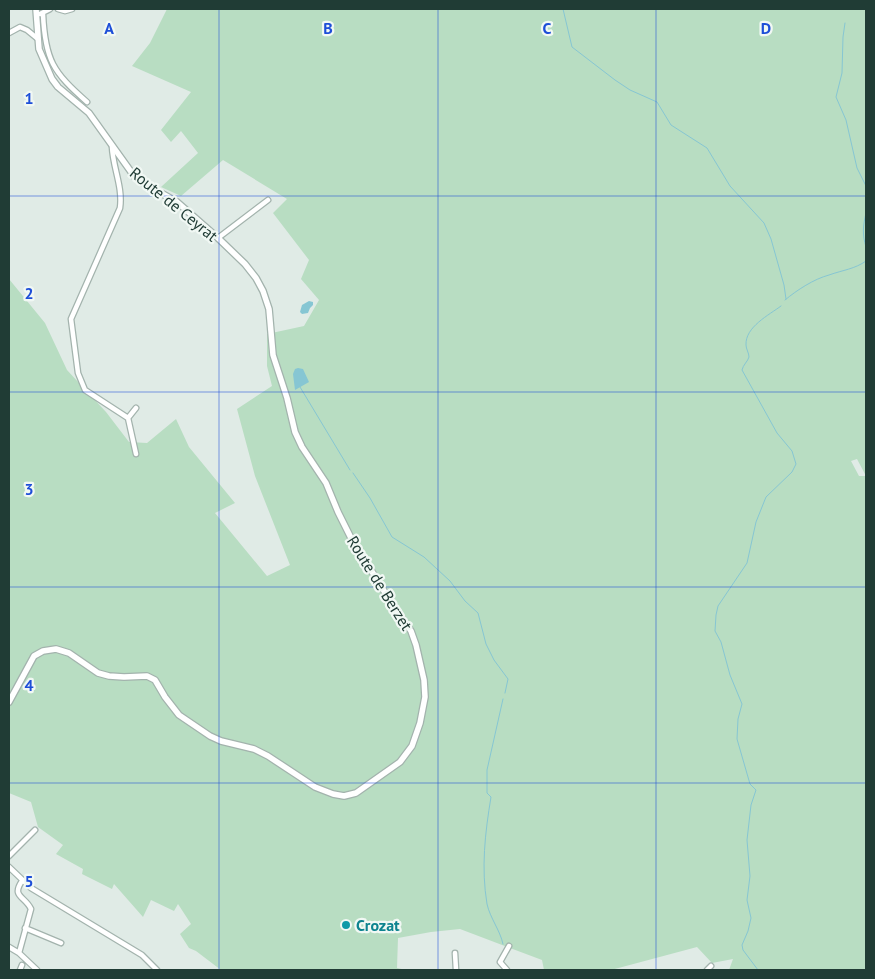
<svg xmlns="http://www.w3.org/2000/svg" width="875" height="979" viewBox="0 0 875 979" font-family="'PT Sans',sans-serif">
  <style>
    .green { fill: #b8ddc2 }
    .water { fill: #86c6d3 }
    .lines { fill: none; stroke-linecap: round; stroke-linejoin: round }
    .stream { stroke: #86c6d3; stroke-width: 1 }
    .minor-casing { stroke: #a3b3ad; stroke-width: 7 }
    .tertiary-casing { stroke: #a3b3ad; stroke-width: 8 }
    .minor { stroke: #fff; stroke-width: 4.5 }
    .tertiary { stroke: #fff; stroke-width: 5.5 }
    .grid { fill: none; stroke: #1d4ed8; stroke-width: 1; stroke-opacity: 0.55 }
    .culture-dot { fill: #0f9aa8; stroke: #f1f8f4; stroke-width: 2 }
    .labels { text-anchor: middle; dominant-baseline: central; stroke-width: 4.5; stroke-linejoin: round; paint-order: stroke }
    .street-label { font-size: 16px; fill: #203c35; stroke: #f1f8f4 }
    .culture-label { font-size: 16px; font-weight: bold; fill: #0d838f; stroke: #f1f8f4; text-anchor: start }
    .grid-label { font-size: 16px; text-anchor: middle; font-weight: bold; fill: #1d4ed8; stroke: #f1f8f4; stroke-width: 4.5; stroke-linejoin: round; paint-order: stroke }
  </style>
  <rect width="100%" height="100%" fill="#e0ebe6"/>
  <path class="green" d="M167,9H866V476L857,459L851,461L859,476H866V970H729L733,959L712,963L697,947L611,970H544L542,960L460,929L431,932L398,938L397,968L406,970H221L196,951L189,948L180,934L191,924L178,904L174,911L151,900L143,917L114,884L112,889L82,874L83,869L56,854L63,845L38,827L31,802L9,793V279L45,323L67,370L106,412L129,442L147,443L176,419L189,447L235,503L215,513L267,576L290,565L255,476L237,409L272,386L267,366V334L304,326L319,300L301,279L309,260L273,213L287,199L223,160L181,196L161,187L198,153L181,131L171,142L161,130L191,92L132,66L150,43Z"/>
  <path class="water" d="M309,301L313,302V305L310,308L308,313L302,314L300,312L302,305Z
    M298,368L303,369L309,382L295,390L293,374L295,369Z"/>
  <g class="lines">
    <path class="stream" d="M563,9L572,47L615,80L630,90L657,102L671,125L707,148L730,186L764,223L771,239L784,285L786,299
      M845,23L843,37L842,73L836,97L846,120L857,168L866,186
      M866,213C863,226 862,234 866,247
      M785,300C797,290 814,279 829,275C843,270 855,269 866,261
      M300,387L350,470
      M353,473L370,498L392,537L424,557L450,581L465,601L478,613L486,644L494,660L508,679L505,693
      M503,699L487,770V793L491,797C485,833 481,868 487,904C490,918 500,930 503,944
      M758,970L743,950L742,945L748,931L751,918L747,900L750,876L747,840L751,805L756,790L750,784L737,739L738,719L742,704L730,675L721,642L715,631L716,615L718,606L747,563L756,522L766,497L792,472L796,464L792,451L777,433L742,370C743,365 748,361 749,357C749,353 746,349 746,345C745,327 769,315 781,306"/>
    <g class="minor-casing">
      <path id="minor" d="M58,9L65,11L72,9
        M40,14L50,9
        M43,14C45,60 53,72 87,102
        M9,33L20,27L27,30L38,39
        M112,147C113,168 123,187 120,208L71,319L78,373L85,390L128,418L136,454
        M218,238L268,200
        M128,418L136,408
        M9,856L35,830
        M9,867L31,888L142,955L157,970
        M25,928L61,943
        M9,947L19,953L37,970
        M19,953L31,909C25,896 11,897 22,881
        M455,953L456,970
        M20,970L22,965
        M507,970L500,962L509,946
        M707,970L711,966"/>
    </g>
    <g class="tertiary-casing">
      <path id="tertiary" d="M9,702L34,656L43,651L56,649L69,653L98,673L109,676L124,677L147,676L155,680L165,697L179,715L210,736L221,741L254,749L268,756L315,787L333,794L344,796L356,793L400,762L412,746L420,723L425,697L424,680L416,645L411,631L394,607L351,538L338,512L326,483L302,447L295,432L287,398L273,355L269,309L263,291L256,278L245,264L218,238L177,202L143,183L134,176L89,113L58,87L52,79L39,49L36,9"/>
    </g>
    <use href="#minor" class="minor"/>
    <use href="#tertiary" class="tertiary"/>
  </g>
  <path class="grid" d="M219,9V970M438,9V970M656,9V970M9,196H866M9,392H866M9,587H866M9,783H866"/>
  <circle class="culture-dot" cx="346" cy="925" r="5"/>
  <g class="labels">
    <g class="street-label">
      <text transform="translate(174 204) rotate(39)">Route de Ceyrat</text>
      <text transform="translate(380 583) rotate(58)">Route de Berzet</text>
    </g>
    <g class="culture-label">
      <text x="356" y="925">Crozat</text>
    </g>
  </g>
  <g class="grid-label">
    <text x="109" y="34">A</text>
    <text x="328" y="34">B</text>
    <text x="547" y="34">C</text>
    <text x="766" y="34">D</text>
    <text x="29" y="104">1</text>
    <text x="29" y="299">2</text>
    <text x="29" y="495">3</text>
    <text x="29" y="691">4</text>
    <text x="29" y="887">5</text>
  </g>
  <rect width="875" height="979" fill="none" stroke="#203c35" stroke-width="20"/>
</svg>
